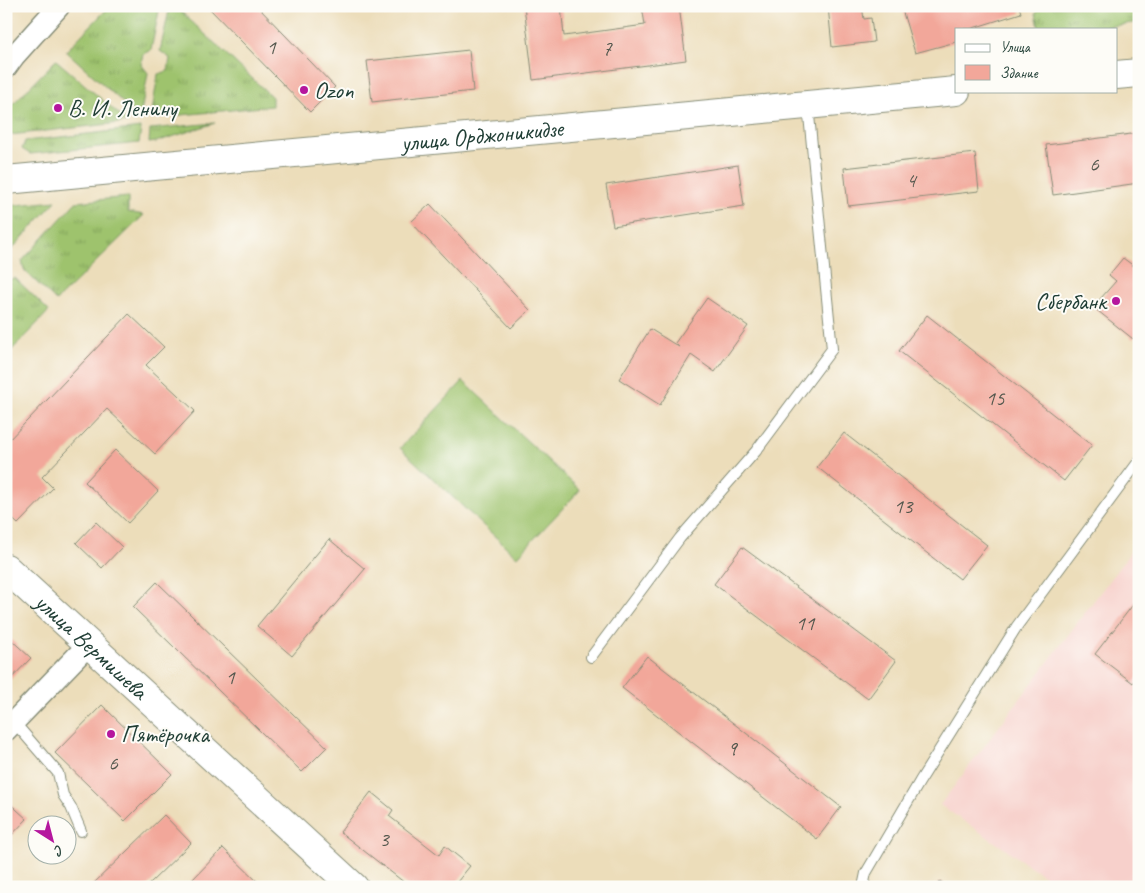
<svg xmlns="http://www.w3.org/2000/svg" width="1145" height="893" viewBox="0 0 1145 893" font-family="Caveat,sans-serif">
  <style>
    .built { fill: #f7d0cb }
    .grass { fill: url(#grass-tufts); stroke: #5e8050 }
    .garden { fill: #9ec36d; stroke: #5e8050 }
    .building { fill: #f2a79a }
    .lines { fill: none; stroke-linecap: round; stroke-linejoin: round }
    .lane-casing { stroke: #868d77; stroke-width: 12 }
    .street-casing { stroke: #868d77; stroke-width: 24 }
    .secondary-casing { stroke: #868d77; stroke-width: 30 }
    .lane { stroke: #fff; stroke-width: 10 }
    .street { stroke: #fff; stroke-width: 21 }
    .secondary { stroke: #fff; stroke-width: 28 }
    .poi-dot { fill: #b5179e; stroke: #fdfcf7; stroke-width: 2 }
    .labels { text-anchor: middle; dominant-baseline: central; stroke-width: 4; stroke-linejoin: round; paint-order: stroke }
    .number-label { font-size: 21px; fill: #54584e }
    .poi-label { font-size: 24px; fill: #1f3d34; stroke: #fdfcf7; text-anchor: start }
    .street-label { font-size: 24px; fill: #1f3d34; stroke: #fdfcf7 }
  </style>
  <defs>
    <pattern id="grass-tufts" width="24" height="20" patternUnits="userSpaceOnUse" patternTransform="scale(1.25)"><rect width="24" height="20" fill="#9ec36d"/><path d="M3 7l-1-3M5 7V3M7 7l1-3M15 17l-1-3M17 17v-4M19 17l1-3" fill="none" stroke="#80a05a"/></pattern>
  </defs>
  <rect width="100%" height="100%" fill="#fdfcf7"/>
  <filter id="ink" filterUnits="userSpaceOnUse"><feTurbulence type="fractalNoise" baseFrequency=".02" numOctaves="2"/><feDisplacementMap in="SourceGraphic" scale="10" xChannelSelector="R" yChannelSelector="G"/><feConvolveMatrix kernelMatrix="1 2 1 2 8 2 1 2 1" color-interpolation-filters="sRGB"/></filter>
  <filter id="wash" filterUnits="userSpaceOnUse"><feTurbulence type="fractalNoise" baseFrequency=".0096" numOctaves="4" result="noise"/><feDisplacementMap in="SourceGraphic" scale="20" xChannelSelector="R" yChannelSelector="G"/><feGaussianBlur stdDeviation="1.12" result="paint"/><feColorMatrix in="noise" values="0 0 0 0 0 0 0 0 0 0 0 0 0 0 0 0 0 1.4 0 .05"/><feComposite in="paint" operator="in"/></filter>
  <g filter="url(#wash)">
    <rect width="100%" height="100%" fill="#ecddba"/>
    <path class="built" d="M1139,541V887H1061L940,805Z"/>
    <path class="grass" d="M110,6H160L151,50L143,54L141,64L148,73L140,118L66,51Z
      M170,6H175L272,97V106L151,118L158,74L168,71L170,58L160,51Z
      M1043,6H1139V22L1092,29H1041L1039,27L1036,13Z
      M56,60L128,122L10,135L6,133V111Z
      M215,123L156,142L149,143L150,129Z
      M141,128L139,143L30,154L22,149L25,141Z
      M128,197V212L144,215L56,301L24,270L22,261L76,202Z
      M56,201L12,249L6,251V206Z
      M15,278L49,311L6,356V280Z"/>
    <path class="garden" d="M463,381L580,490L517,557L400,448Z"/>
    <g id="blocks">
      <path class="building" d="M207,6H257L335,87L310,112Z
        M524,6H561L564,36L645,25L642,6H679L686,60L533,80Z
        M828,6H862L864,19L871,18L874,42L832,47Z
        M901,6H1019L1021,13L970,29H956V42L915,53Z
        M469,50L473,91L372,102L367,61Z
        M1139,133V183L1053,195L1046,145Z
        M975,153L979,191L848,206L844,168Z
        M738,165L744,206L613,226L606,185Z
        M430,204L530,310L511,328L411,222Z
        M1123,258L1139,270V332L1133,339L1093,307L1116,281L1109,275Z
        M707,298L748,326L715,372L691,355L660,405L619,379L650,329L679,347L675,343Z
        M129,314L164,347L146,365L195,411L155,454L107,409L42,477L53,488L18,524L6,513V443Z
        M927,315L1092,445L1064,481L899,351Z
        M844,433L987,545L960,579L817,467Z
        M115,450L158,491L128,523L85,482Z
        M96,522L122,547L102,568L76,543Z
        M329,539L365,569L292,656L257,626Z
        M742,547L896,661L868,699L714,584Z
        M157,582L327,747L302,772L133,607Z
        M1139,597V676L1133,683L1095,654Z
        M6,635L31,658L6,684Z
        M647,656L841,807L817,839L622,688Z
        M102,705L172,774L125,821L55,753Z
        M371,792L393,810L389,816L439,855L445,846L470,866L453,887H410L340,832Z
        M6,800L27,819L6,841Z
        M164,815L191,843L146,887H90Z
        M223,848L263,887H197L191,881Z
        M940,881L948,887H935Z"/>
    </g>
  </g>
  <g filter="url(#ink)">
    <use href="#blocks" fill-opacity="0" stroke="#868d77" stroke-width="1"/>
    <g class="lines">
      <g class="lane-casing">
        <path id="lane" d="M591,657L680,538L756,451L832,349L808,105
          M14,722L58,773L63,795L71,807L81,831
          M863,887L866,873L920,781L1017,626L1139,461"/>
      </g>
      <g class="street-casing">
        <path id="street" d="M6,67L14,56L59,6
          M6,730L89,644"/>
      </g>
      <g class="secondary-casing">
        <g id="secondary">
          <path d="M1116,75L1139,73"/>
          <path id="s1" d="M6,180L956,91"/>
          <path id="s2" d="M6,568L354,887"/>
        </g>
      </g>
      <use href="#lane" class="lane"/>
      <use href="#street" class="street"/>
      <use href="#secondary" class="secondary"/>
    </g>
  </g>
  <g class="poi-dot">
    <circle cx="304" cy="90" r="5"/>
    <circle cx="58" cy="108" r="5"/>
    <circle cx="1116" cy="301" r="5"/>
    <circle cx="111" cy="734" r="5"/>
  </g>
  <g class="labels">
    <g class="number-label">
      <text x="271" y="47">1</text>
      <text x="607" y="48">7</text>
      <text x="1094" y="164">6</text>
      <text x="911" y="180">4</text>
      <text x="995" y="398">15</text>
      <text x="903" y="506">13</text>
      <text x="805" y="623">11</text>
      <text x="230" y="677">1</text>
      <text x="732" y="748">9</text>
      <text x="113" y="763">6</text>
      <text x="384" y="839">3</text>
    </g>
    <g class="poi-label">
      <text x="314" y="90">Ozon</text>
      <text x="68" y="108">В. И. Ленину</text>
      <text x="1106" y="301" text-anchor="end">Сбербанк</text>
      <text x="121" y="734">Пятёрочка</text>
    </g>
    <g class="street-label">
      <text stroke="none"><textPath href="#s1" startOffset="478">улица Орджоникидзе</textPath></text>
      <text stroke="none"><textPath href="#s2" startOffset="116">улица Вермишева</textPath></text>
    </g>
  </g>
  <rect width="1145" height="893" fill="none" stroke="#fdfcf7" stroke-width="25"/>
  <rect x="955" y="28" width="162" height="65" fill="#fdfcf7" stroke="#a4b0a9"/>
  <rect x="965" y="44" width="25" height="8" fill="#ffffff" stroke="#a4b0a9"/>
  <text x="1000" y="52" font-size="15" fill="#1f3d34">Улица</text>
  <rect x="965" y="65" width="25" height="15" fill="#f2a79a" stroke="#a4b0a9"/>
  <text x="1000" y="78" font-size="15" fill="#1f3d34">Здание</text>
  <g transform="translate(52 840) rotate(144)"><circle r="24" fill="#fdfcf7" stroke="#a4b0a9"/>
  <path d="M0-4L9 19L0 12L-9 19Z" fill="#b5179e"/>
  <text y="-8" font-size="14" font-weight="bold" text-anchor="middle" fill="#1f3d34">С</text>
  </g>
</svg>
